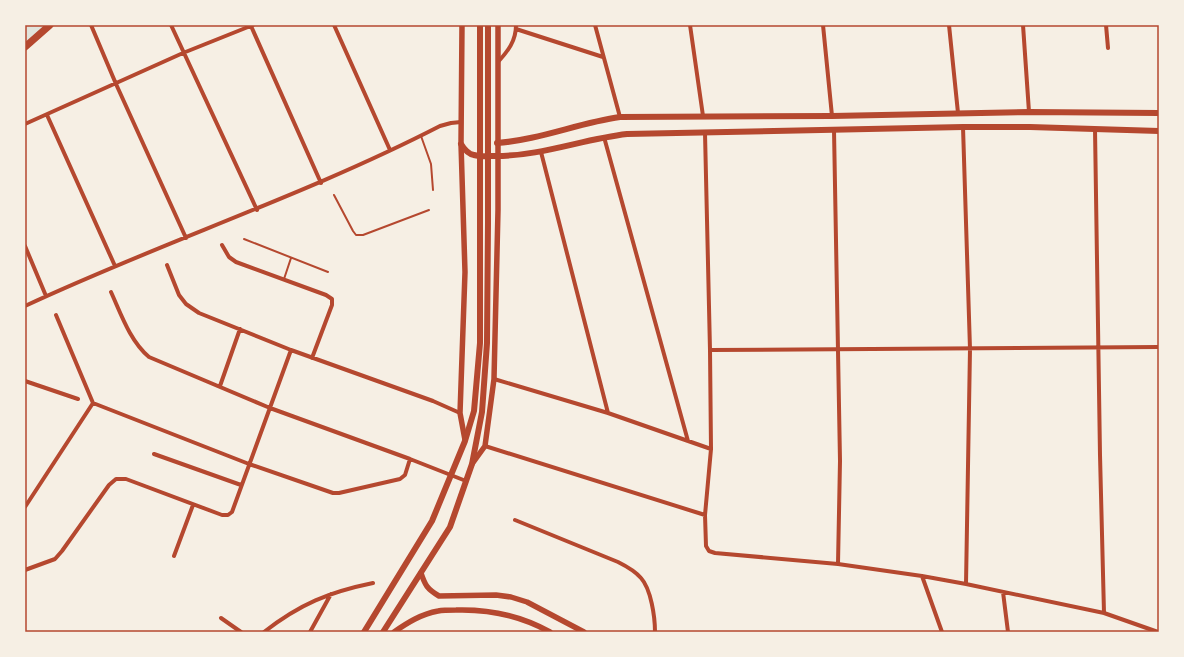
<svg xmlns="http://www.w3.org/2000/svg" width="1184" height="657" viewBox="0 0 1184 657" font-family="'DejaVu Sans',sans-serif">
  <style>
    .green { fill: #e2e4dc }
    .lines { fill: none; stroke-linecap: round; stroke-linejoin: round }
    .service { stroke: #b5482f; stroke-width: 2 }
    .minor { stroke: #b5482f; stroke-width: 4 }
    .tertiary { stroke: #b5482f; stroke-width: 5.5 }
    .secondary { stroke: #b5482f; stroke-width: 6 }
    .primary { stroke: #b5482f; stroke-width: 7 }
    .neatline { fill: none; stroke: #b5482f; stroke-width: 1.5 }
  </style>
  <rect width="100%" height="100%" fill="#f6efe4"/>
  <path class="green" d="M25,25H46L25,47Z"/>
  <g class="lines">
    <path class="service" d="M421,136L431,164L433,190
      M334,195L353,231L356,235H363L429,210
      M244,239L328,272
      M284,279L291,258"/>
    <path class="minor" d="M91,25L116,84L186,238
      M171,25L257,210
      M334,25L390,150
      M595,25L620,117
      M690,25L703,116
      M823,25L832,116
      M949,25L958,113
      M1023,25L1029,112
      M1106,25L1108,48
      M251,26L321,183
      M516,29L603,57
      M498,62C508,51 516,41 516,25
      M47,115L115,266
      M25,124L183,53L253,25
      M963,127L970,349L966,584
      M1095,129L1100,455L1104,613
      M834,130L840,461L838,564
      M705,133L710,350L711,449L705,515L706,546L709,551L715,553L838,564L922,576L966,584L1104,613L1158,632
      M604,137L688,441
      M541,152L608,413
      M222,245L229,257L236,262L326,295L332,299V305L312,358
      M25,246L46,296
      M167,265L179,295L186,304L199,313L291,350L433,401L460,413
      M111,292C121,314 130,341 149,357L270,408L410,459L466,481
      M25,306C162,242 306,195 440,126L451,123L461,122
      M56,315L93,403L249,464L333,493H339L400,479L405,475L410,459
      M710,350L1159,347
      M494,379L608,413L711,449
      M25,381L78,399
      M220,386L240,329
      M485,446L705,515
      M154,454L241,485
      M25,507L93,403
      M515,520L618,562C626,566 635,571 641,578C651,589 655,617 655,632
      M174,556L193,505
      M25,570L55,559L62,551L109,485L116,479H126L222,515H228L232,512L291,350
      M922,576L942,632
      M1003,592L1008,632
      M221,618L241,632
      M264,632C300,604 329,592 373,583
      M310,632L331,594"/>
    <path class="tertiary" d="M462,25L461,144L465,272L460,413L465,440
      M472,464L485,446L494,379L498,210V25
      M421,573C425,585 427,589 439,596L496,595L511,597L527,602L584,632
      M394,632C407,623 421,614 438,611C443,610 450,610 456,610C489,609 521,616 550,632"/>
    <path class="secondary" d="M497,143C539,140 578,123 620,117L832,116L1029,112L1159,113
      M461,144C464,149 468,154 474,155C481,157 489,156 496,156C541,156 583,139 627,134L963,127H1030L1159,131
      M364,632L432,521L465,441L474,411L480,343V25
      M383,632L450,527L472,464L482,412L487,343L488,223V25"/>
    <path class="primary" d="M25,47L50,25"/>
  </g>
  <rect width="1184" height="657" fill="none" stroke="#f6efe4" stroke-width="52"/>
  <rect x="26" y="26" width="1132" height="605" class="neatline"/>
</svg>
